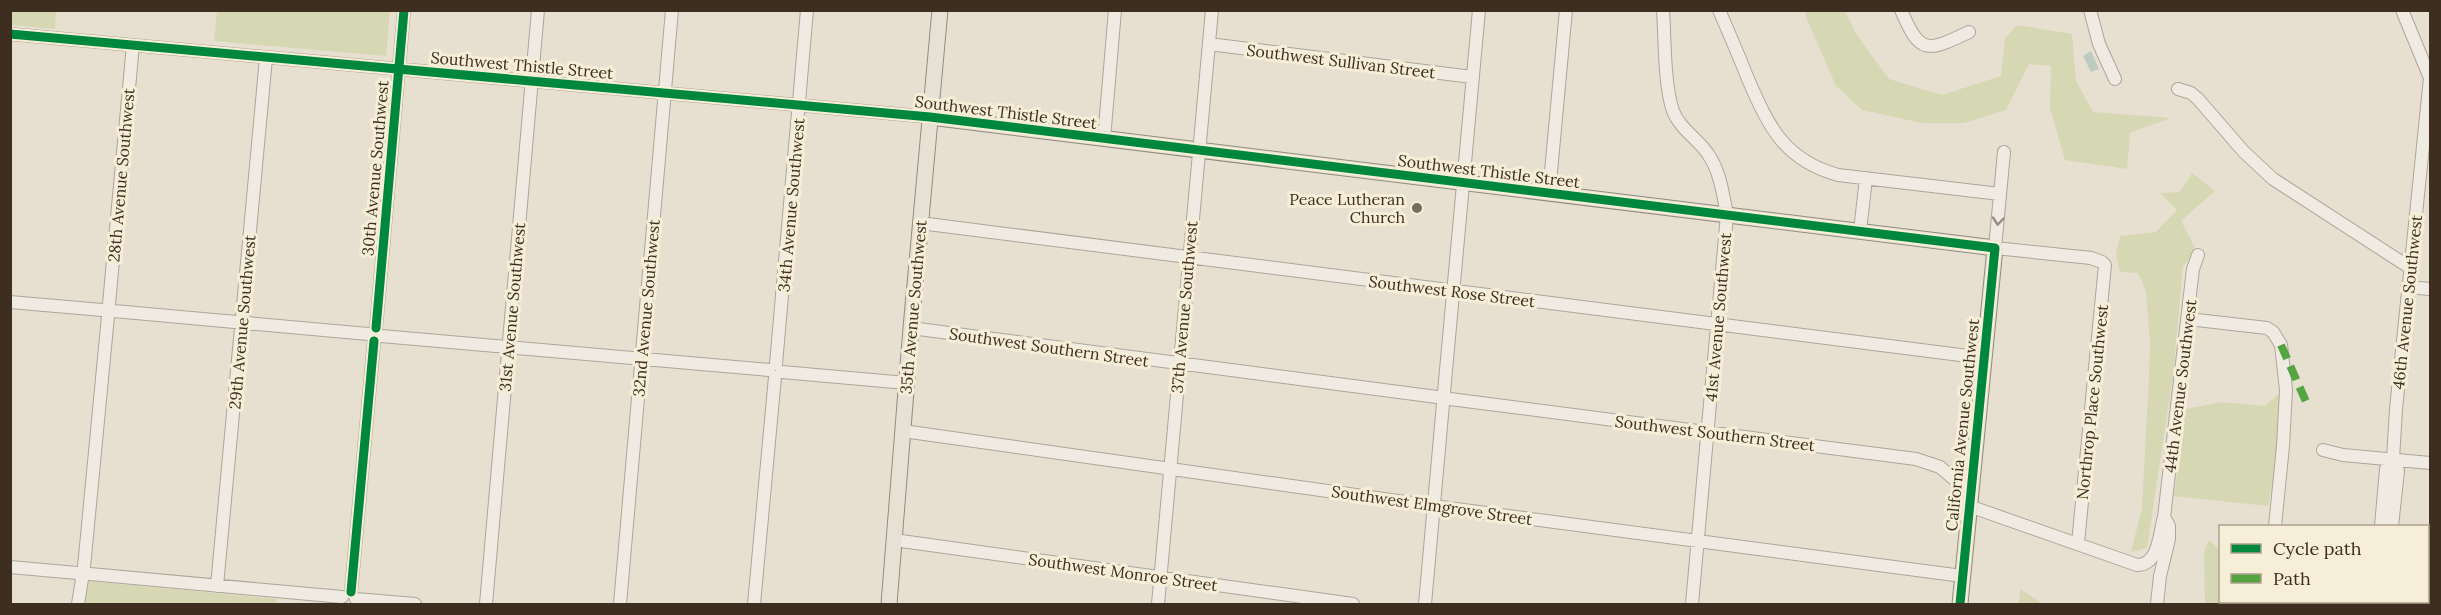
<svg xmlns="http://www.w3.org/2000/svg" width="2441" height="615" viewBox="0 0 2441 615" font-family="Lora,serif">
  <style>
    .green { fill: #d6d7b3 }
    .water { fill: #bcccc2 }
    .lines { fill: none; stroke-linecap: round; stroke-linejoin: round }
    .minor-casing { stroke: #ada599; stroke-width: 14 }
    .major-casing { stroke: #928b80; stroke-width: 17 }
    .minor { stroke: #efebe3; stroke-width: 12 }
    .major { stroke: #e6e1d4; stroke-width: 15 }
    .quiet { stroke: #54a441; stroke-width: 8; stroke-dasharray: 15 8; stroke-linecap: butt }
    .cycleway-casing { stroke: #f7eed8; stroke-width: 13 }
    .cycleway { stroke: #00873e; stroke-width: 9 }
    .oneway { stroke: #968c82 }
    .poi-dot { fill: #786c5e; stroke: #f7eed8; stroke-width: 2 }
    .labels { text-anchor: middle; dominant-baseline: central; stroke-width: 6; stroke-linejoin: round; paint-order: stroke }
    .street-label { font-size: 16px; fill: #3d2e20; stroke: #f7eed8 }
    .poi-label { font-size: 16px; fill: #3d2e20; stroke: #f7eed8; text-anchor: end }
  </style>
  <rect width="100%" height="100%" fill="#e7e0d1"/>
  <path class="green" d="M10,11H56L55,29L11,25Z
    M217,11H390L386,56L214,41Z
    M1806,11H1845L1857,35L1889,79L1942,95L2001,76L2005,38L2017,25L2072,34L2076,81L2093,112L2171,118L2130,133L2127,169L2065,160L2050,108L2051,66L2029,64L2006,110L1964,123H1922L1862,110L1836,86L1806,17Z
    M2192,173L2215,191L2181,221L2196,250L2183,266L2173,376L2147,548L2131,552L2142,508L2149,375L2150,343L2146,291L2138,273L2120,272L2116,254L2120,236L2156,232L2177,210L2160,193L2180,192Z
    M2282,392L2274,473L2268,506L2174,496L2186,409L2221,402L2264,406Z
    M2209,540L2220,550V602H2259L2258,604H2205L2204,552Z
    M87,581L277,599L276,604H84Z
    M2020,589L2043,604H2019Z"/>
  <path class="water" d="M2091,51L2099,69L2091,72L2083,56Z"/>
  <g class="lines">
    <g class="minor-casing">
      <path id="minor" d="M1663,10C1665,39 1664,85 1673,111C1680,129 1698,139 1708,154C1720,171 1723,194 1727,215L1692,604
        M1719,10C1729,33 1739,56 1748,79C1769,127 1784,160 1838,175L2000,194
        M1901,10C1920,55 1927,52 1969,32
        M2090,10L2099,44L2115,79
        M2402,10L2430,78
        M10,34L930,117
        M1209,44L1472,77
        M2178,89L2191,93L2198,99L2244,152L2273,179L2409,267
        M1104,139L1115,10
        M2004,152L1995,248L2091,258L2102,262L2105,265L2078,543
        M1549,193L1566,10
        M920,223L1984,358
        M1860,231L1866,178
        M2407,287L2430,289
        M10,302L102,310
        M109,304L133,45
        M114,311L368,334
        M2188,319L2267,328L2273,332L2281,345L2286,390L2283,446L2275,526
        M376,328L404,10
        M911,328L1437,397
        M381,336L769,370
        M776,364L807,10
        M782,372L906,383
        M1444,392L1479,10
        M1450,399L1916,459L1940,467L1970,493
        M903,431L1426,505L1962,576
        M2323,450L2343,455L2430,463
        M1969,506L2137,565C2159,565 2159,534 2164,517
        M2381,526L2386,469L2393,459
        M2392,526L2398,471L2393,459L2396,409L2430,78
        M894,540L1353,604
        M10,567L77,573
        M84,567L108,316
        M90,574L342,597
        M217,586L266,58
        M351,592L374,341
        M356,599L415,604
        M78,604L82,579
        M486,604L538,10
        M620,604L672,10
        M754,604L775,377
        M1158,604L1212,10
        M1425,604L1443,404
        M2157,604L2160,576L2169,539V526L2164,517L2193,269L2198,255
        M2267,604V602
        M2361,604L2363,602
        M2383,604L2384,602"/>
    </g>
    <g class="major-casing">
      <path id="major" d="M930,117L1995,248L1960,604
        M889,604L911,328L940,10"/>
    </g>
    <use href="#minor" class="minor"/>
    <use href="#major" class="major"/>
    <path class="quiet" d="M2281,345L2308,406"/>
    <g class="cycleway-casing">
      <path id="cycleway" d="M10,34L930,117L1995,248L1960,604
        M376,328L404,10
        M351,592L374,341"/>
    </g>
    <use href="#cycleway" class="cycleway"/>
  </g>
  <defs><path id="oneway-chevron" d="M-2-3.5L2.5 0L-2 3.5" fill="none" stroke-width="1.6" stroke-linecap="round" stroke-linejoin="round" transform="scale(1.5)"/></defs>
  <use class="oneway" href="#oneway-chevron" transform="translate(1998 221) rotate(95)"/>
  <circle class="poi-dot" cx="1417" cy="208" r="6"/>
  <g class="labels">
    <g class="street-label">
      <text transform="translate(1341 61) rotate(7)">Southwest Sullivan Street</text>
      <text transform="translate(522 65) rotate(5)">Southwest Thistle Street</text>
      <text transform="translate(1006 112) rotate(7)">Southwest Thistle Street</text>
      <text transform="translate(375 168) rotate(-85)">30th Avenue Southwest</text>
      <text transform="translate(1489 171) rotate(7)">Southwest Thistle Street</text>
      <text transform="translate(121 175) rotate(-85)">28th Avenue Southwest</text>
      <text transform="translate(791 205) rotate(-85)">34th Avenue Southwest</text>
      <text transform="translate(1452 291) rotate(7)">Southwest Rose Street</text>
      <text transform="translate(2407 302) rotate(-84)">46th Avenue Southwest</text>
      <text transform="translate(512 307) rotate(-85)">31st Avenue Southwest</text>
      <text transform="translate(913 307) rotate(-85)">35th Avenue Southwest</text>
      <text transform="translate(1184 307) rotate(-85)">37th Avenue Southwest</text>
      <text transform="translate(646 308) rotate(-85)">32nd Avenue Southwest</text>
      <text transform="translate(1718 317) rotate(-85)">41st Avenue Southwest</text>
      <text transform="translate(242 322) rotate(-85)">29th Avenue Southwest</text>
      <text transform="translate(1049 347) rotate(8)">Southwest Southern Street</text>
      <text transform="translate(2180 386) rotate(-83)">44th Avenue Southwest</text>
      <text transform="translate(2092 402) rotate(-84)">Northrop Place Southwest</text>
      <text transform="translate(1962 425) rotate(-84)">California Avenue Southwest</text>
      <text transform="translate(1715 433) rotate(7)">Southwest Southern Street</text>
      <text transform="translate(1432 505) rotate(8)">Southwest Elmgrove Street</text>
      <text transform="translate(1123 572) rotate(8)">Southwest Monroe Street</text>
    </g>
    <g class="poi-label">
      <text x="1405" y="199">Peace Lutheran<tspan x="1405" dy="18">Church</tspan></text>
    </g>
  </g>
  <rect width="2441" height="615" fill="none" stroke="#3d2e20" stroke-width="24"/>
  <rect x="2219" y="525" width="210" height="78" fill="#f7eed8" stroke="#ada18e" stroke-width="1.5"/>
  <rect x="2231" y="544" width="30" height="9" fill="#00873e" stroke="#ada18e" stroke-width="1.5"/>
  <text x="2273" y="555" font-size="18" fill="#3d2e20">Cycle path</text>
  <rect x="2231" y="574" width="30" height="9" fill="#54a441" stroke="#ada18e" stroke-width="1.5"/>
  <text x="2273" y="585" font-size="18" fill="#3d2e20">Path</text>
</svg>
